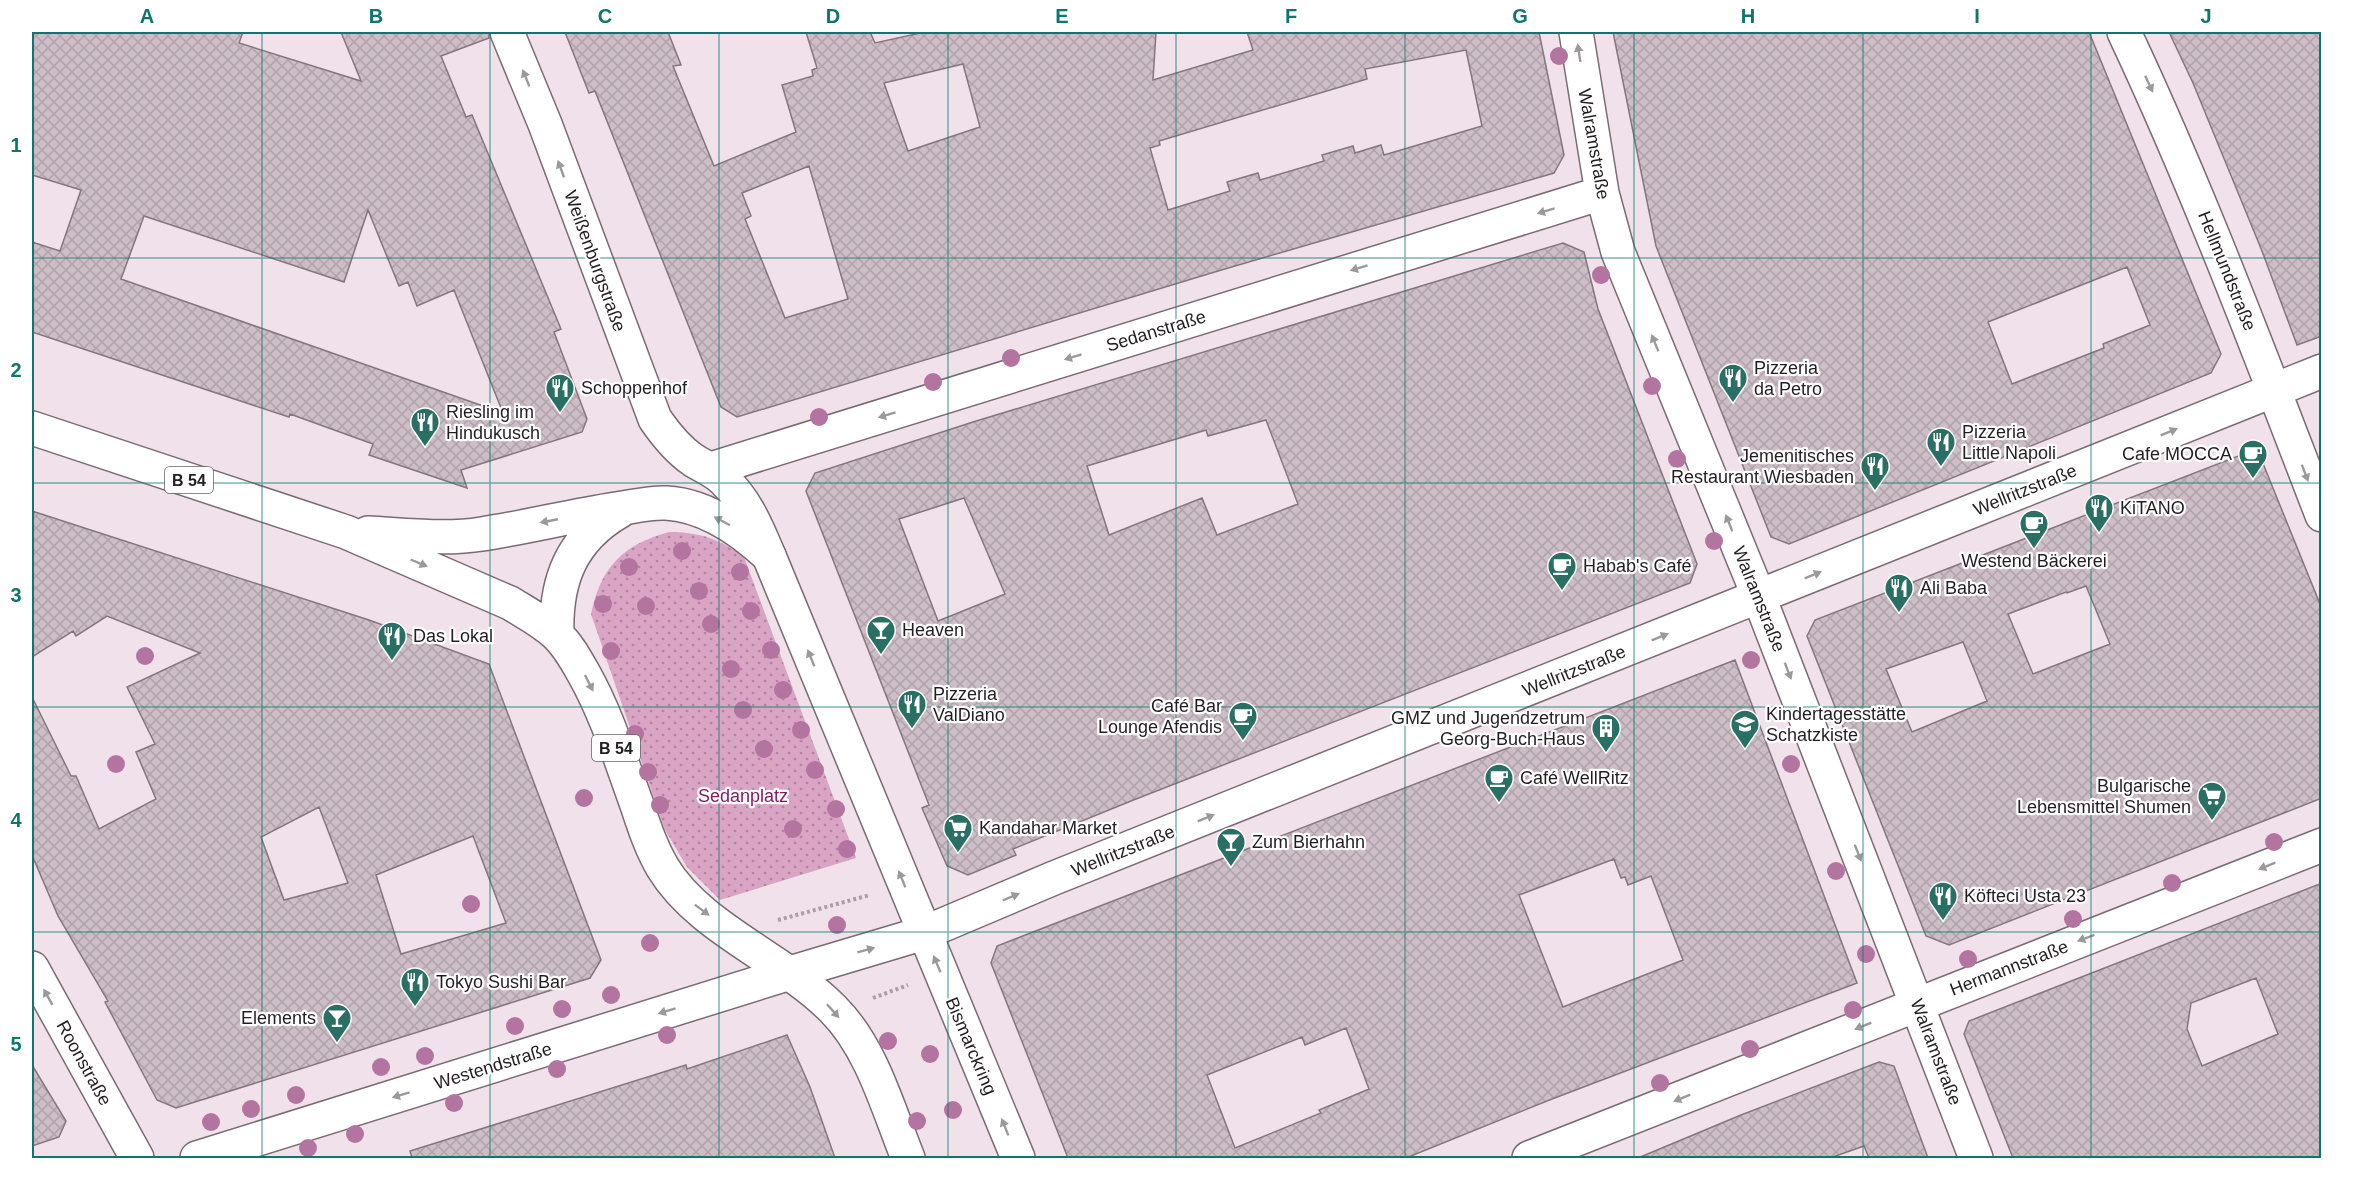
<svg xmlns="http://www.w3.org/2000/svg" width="2353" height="1190" viewBox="0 0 2353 1190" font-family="Arial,sans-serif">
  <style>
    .park { fill: url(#park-dots) }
    .building { fill: url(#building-cross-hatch); stroke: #84767e; stroke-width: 1.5; fill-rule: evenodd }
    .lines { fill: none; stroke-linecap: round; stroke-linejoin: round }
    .minor-casing { stroke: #796b73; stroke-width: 36 }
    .major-casing { stroke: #796b73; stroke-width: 36 }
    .path { stroke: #aa9da4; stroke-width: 4; stroke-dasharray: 3 3; stroke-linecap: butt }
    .minor { stroke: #fff; stroke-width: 33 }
    .major { stroke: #fff; stroke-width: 33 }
    .tree { fill: #b474a0 }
    .oneway { fill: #9c999b }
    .grid { fill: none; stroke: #0f766e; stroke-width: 1.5; stroke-opacity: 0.55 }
    .labels { text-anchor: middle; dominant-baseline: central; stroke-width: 4.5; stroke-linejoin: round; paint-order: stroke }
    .shield { fill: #fff; stroke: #656164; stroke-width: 1.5 }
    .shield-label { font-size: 16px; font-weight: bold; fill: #231d21 }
    .street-label { font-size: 18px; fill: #231d21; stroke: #fff }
    .poi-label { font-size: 18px; fill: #231d21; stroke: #fff; text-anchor: start }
    .park-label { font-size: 18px; fill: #821b64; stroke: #fff }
    .neatline { fill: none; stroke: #0f766e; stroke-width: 2 }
    .grid-label { font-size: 20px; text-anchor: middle; font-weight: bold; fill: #0f766e }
  </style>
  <defs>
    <pattern id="park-dots" width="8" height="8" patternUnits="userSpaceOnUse" patternTransform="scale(1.5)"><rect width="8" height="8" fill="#daa4c4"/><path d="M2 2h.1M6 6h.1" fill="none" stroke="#b0859f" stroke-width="1.8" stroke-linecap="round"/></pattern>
    <pattern id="building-cross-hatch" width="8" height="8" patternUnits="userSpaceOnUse" patternTransform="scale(1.5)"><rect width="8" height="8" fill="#cdbdc6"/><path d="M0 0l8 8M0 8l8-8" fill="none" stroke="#b0a2aa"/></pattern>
  </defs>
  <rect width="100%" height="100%" fill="#f1e1ea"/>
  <path class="park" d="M669,532C699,532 720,539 744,557L856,858L720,900L687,867L665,830L591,614C601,566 623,545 669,532Z"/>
  <path class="building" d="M32,32H243L239,43L361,81L341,32H489V38L441,56L466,117L472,115L561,329L554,332L587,419L582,432L461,470L467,488L369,455L373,444L290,414L289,417L32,332V242L60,251L81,190L32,175ZM368,210L399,286L408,282L417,306L454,290L503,413L121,279L144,216L344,282Z
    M565,32H668L681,65L673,66L714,166L796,132L782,85L813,76L812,70L817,68L806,32H870L875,43L925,32H1156L1153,80L1253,50L1247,32H1539L1564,155L1554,173L1218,271L737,417L721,407L595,91L589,93ZM1466,50L1482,126L1384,155L1381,145L1355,153L1353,146L1322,155L1324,161L1260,180L1258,173L1227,182L1230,191L1168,210L1150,148L1160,145L1159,141L1367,79L1365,69ZM963,64L980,127L908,151L884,83ZM809,166L848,299L785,318L745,219L751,216L742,193Z
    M1613,32H2089L2221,354L2211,373L1789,544L1771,537L1656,246ZM2127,267L2150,325L2103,344L2104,348L2012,384L1988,322Z
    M2169,32H2322V336L2297,345L2262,251L2193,83Z
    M1563,243L1584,252L1598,309L1697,564L1690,583L1136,799L1013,849L1016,855L968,875L947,866L922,808L929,805L806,491L815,473L973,422ZM1266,420L1298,504L1217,535L1202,498L1109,535L1087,466L1206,430L1208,436ZM964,498L1005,594L938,621L899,519Z
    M2246,453L2262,461L2322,609V798L1949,945L1926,936L1807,636L1815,620ZM2086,586L2110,644L2033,674L2008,614L2066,592L2067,593ZM1963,642L1987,701L1912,732L1886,669Z
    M32,511L369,620L489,664L601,960L590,978L176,1108L157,1100L105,1002L108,1001L58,916L32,855V697L71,776H76L99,829L156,799L136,752L155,744L127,687L200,653L107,616L76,636L73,631L32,657ZM319,807L348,883L284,900L261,837ZM473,836L506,923L401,954L376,875Z
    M1735,660L1857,983L1552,1099L1406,1158H1068L991,963L997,946ZM1614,859L1621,878L1625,877L1628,885L1651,876L1683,960L1563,1007L1519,895ZM1346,1028L1369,1089L1319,1110L1321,1113L1235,1148L1207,1075L1302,1037L1305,1045Z
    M2322,883V1158H2013L1964,1034L1969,1021ZM2256,978L2278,1034L2202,1066L2187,1029L2191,1003Z
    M787,1035L810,1087L835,1158H412L410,1151L686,1065L687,1069Z
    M1879,1062L1894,1066L1928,1158H1869L1864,1146L1830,1158H1638L1741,1115Z
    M32,1065L66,1121L59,1137L32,1146Z"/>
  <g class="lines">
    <g class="minor-casing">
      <path id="minor" d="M507,32L545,124L655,419C666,435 677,449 693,460C704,467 715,471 724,480C747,502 757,528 769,556
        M1576,32L1602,193L1618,252L1759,597L1976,1158
        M2124,32C2198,189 2259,352 2322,515
        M711,469L1602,193
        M32,968L137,1158
        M197,1158L790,973L924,933L1054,878L2322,371
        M1529,1158L2322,845"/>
    </g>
    <g class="major-casing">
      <path id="major" d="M32,428L346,532L510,603C526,613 542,621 556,634C568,645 576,660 584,674C607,715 621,761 637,805C644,826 651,848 663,868C699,928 784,959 833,1009C872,1048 888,1109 908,1158
        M368,533C405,535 445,540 482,534C527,527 571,516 616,509C632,507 650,502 666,503C705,505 741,530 769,556L1018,1158
        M557,635C555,581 571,539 620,511"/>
    </g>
    <path class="path" d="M778,920L870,895
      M873,998L908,985"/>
    <use href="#minor" class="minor"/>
    <use href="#major" class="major"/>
  </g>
  <g class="tree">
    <circle cx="1559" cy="56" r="9"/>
    <circle cx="1601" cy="275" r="9"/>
    <circle cx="1011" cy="358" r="9"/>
    <circle cx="933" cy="382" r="9"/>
    <circle cx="1652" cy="386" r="9"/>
    <circle cx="819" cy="417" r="9"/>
    <circle cx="1677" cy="459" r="9"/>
    <circle cx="1714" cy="541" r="9"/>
    <circle cx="682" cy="551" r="9"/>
    <circle cx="629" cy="567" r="9"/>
    <circle cx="740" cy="572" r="9"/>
    <circle cx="699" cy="591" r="9"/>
    <circle cx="603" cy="604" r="9"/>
    <circle cx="646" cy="606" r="9"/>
    <circle cx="751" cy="611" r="9"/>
    <circle cx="711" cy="624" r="9"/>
    <circle cx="771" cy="650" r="9"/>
    <circle cx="611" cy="651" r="9"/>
    <circle cx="145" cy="656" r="9"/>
    <circle cx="1751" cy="660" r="9"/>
    <circle cx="731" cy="669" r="9"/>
    <circle cx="783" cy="690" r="9"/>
    <circle cx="743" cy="710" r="9"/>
    <circle cx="801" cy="730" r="9"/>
    <circle cx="635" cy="734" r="9"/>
    <circle cx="764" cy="749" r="9"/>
    <circle cx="116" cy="764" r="9"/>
    <circle cx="1791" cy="764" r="9"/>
    <circle cx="815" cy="770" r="9"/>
    <circle cx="648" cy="772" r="9"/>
    <circle cx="584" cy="798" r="9"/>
    <circle cx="660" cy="805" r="9"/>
    <circle cx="836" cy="809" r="9"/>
    <circle cx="793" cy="829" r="9"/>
    <circle cx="2274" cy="842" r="9"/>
    <circle cx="847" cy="849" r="9"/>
    <circle cx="1836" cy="871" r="9"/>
    <circle cx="2172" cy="883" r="9"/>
    <circle cx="471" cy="904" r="9"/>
    <circle cx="2073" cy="919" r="9"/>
    <circle cx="837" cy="925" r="9"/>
    <circle cx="650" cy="943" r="9"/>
    <circle cx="1866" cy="954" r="9"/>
    <circle cx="1968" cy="959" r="9"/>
    <circle cx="611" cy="995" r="9"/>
    <circle cx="562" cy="1009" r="9"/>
    <circle cx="1853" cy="1010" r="9"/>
    <circle cx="515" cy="1026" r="9"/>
    <circle cx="667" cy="1035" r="9"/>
    <circle cx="888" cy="1041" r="9"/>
    <circle cx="1750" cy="1049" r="9"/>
    <circle cx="930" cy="1054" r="9"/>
    <circle cx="425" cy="1056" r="9"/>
    <circle cx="381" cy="1067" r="9"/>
    <circle cx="557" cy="1069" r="9"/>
    <circle cx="1660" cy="1083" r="9"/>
    <circle cx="296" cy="1095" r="9"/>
    <circle cx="454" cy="1103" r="9"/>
    <circle cx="251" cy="1109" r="9"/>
    <circle cx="953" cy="1110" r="9"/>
    <circle cx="917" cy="1121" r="9"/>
    <circle cx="211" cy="1122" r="9"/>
    <circle cx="355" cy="1134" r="9"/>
    <circle cx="308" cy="1148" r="9"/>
  </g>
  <defs><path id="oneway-solid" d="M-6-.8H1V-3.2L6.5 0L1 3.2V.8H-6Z" transform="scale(1.5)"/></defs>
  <g class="oneway">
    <use href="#oneway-solid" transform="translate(1579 53) rotate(-99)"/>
    <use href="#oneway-solid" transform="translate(526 78) rotate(-112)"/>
    <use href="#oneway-solid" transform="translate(2149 84) rotate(65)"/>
    <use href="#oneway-solid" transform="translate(561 169) rotate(-110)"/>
    <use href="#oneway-solid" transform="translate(1546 211) rotate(163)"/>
    <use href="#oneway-solid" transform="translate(1359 268) rotate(163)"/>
    <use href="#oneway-solid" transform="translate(1655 343) rotate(-112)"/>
    <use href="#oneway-solid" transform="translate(1073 357) rotate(163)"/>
    <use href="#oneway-solid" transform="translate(887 415) rotate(163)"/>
    <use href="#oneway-solid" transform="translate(2169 432) rotate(-22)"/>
    <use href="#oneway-solid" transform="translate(2305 473) rotate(69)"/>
    <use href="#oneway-solid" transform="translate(549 521) rotate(169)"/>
    <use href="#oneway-solid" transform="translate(722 521) rotate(-152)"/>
    <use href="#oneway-solid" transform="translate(1729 523) rotate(-112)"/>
    <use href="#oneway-solid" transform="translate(419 563) rotate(23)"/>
    <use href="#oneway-solid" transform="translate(1813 575) rotate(-22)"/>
    <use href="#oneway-solid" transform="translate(1660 637) rotate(-22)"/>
    <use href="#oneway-solid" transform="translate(811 658) rotate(-112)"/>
    <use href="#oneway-solid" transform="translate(1788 671) rotate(69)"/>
    <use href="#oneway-solid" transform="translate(589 683) rotate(63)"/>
    <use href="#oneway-solid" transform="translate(1206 818) rotate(-22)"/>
    <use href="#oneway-solid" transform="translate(1858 853) rotate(69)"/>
    <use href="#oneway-solid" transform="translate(2267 866) rotate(158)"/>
    <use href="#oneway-solid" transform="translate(902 879) rotate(-112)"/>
    <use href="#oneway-solid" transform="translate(1011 897) rotate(-23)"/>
    <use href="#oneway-solid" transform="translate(702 910) rotate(37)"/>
    <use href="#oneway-solid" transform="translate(2086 938) rotate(159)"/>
    <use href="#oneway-solid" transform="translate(866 950) rotate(-15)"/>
    <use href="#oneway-solid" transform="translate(937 964) rotate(-113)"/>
    <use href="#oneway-solid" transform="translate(48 997) rotate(-119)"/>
    <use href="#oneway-solid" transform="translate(667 1011) rotate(163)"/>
    <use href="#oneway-solid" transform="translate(833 1011) rotate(48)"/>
    <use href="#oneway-solid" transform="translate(1863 1026) rotate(158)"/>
    <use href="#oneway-solid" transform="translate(401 1095) rotate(163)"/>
    <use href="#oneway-solid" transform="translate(1682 1098) rotate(158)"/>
    <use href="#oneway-solid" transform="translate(1005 1127) rotate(-112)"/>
  </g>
  <path class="grid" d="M262,32V1158M490,32V1158M719,32V1158M948,32V1158M1176,32V1158M1405,32V1158M1634,32V1158M1863,32V1158M2091,32V1158M32,258H2322M32,483H2322M32,707H2322M32,932H2322"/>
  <defs>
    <g id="restaurant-pin" transform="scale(1.5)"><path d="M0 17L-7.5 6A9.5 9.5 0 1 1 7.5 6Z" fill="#2a6f63" stroke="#fff"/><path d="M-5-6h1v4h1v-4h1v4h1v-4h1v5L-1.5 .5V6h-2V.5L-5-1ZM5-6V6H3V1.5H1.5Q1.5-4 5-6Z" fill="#fff"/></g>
    <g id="cafe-pin" transform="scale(1.5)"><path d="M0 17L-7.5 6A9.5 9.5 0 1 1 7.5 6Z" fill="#2a6f63" stroke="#fff"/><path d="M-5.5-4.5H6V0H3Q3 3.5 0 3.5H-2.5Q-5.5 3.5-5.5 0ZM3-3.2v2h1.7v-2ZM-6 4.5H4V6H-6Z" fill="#fff"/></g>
    <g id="bar-pin" transform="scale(1.5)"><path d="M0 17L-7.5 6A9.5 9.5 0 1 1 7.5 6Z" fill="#2a6f63" stroke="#fff"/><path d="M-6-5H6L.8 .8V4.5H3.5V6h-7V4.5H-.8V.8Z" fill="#fff"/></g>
    <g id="school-pin" transform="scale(1.5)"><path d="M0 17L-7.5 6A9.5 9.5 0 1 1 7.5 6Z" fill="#2a6f63" stroke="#fff"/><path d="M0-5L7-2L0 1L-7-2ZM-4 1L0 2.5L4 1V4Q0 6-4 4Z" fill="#fff"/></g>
    <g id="building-pin" transform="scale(1.5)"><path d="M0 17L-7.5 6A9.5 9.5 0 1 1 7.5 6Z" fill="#2a6f63" stroke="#fff"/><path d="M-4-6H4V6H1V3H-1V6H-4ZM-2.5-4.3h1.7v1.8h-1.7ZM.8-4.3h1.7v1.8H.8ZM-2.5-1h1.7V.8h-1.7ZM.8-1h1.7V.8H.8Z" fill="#fff"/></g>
    <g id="supermarket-pin" transform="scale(1.5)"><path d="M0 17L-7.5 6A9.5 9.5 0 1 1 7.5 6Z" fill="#2a6f63" stroke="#fff"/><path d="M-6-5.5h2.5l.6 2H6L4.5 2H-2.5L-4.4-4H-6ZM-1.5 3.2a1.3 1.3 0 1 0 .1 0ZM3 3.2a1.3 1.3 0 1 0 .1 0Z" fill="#fff"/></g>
  </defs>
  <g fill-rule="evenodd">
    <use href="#restaurant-pin" x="1733" y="378"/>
    <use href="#restaurant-pin" x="560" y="388"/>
    <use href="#restaurant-pin" x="425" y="422"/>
    <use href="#restaurant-pin" x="1941" y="442"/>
    <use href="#cafe-pin" x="2253" y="454"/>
    <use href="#restaurant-pin" x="1875" y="466"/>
    <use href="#restaurant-pin" x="2099" y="508"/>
    <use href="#cafe-pin" x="2034" y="524"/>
    <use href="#cafe-pin" x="1562" y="566"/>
    <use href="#restaurant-pin" x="1899" y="588"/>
    <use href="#bar-pin" x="881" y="630"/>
    <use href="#restaurant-pin" x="392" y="636"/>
    <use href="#restaurant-pin" x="912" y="704"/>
    <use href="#cafe-pin" x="1243" y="716"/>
    <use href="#school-pin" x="1745" y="724"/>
    <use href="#building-pin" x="1606" y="728"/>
    <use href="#cafe-pin" x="1499" y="778"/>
    <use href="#supermarket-pin" x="2212" y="796"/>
    <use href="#supermarket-pin" x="958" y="828"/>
    <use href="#bar-pin" x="1231" y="842"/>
    <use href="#restaurant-pin" x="1943" y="896"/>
    <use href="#restaurant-pin" x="415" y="982"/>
    <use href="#bar-pin" x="337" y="1018"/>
  </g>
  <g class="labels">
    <g class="shield">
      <rect x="165" y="467" width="48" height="26" rx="4.5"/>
      <rect x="592" y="735" width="48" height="26" rx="4.5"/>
    </g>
    <g class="shield-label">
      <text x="189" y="480">B 54</text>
      <text x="616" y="748">B 54</text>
    </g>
    <g class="street-label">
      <text transform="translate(1594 144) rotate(80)">Walramstraße</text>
      <text transform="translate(595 261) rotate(70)">Weißenburgstraße</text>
      <text transform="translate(2227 271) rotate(68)">Hellmundstraße</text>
      <text transform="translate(1156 331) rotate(-17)">Sedanstraße</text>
      <text transform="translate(2025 490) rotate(-22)">Wellritzstraße</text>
      <text transform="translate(1759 599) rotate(68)">Walramstraße</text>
      <text transform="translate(1574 671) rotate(-22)">Wellritzstraße</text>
      <text transform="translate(1123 851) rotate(-22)">Wellritzstraße</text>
      <text transform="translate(2009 968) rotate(-21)">Hermannstraße</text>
      <text transform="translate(971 1046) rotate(67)">Bismarckring</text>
      <text transform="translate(1936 1052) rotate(69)">Walramstraße</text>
      <text transform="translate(84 1063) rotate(61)">Roonstraße</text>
      <text transform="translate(493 1066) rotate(-17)">Westendstraße</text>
    </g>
    <g class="poi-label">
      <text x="1754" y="368">Pizzeria<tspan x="1754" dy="21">da Petro</tspan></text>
      <text x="581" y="388">Schoppenhof</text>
      <text x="446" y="412">Riesling im<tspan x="446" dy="21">Hindukusch</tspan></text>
      <text x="1962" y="432">Pizzeria<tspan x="1962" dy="21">Little Napoli</tspan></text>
      <text x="2232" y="454" text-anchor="end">Cafe MOCCA</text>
      <text x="1854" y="456" text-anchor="end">Jemenitisches<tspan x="1854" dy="21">Restaurant Wiesbaden</tspan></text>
      <text x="2120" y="508">KiTANO</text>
      <text x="2034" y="561" text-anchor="middle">Westend Bäckerei</text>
      <text x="1583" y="566">Habab's Café</text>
      <text x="1920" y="588">Ali Baba</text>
      <text x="902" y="630">Heaven</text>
      <text x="413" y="636">Das Lokal</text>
      <text x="933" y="694">Pizzeria<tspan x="933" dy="21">ValDiano</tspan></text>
      <text x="1222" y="706" text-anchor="end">Café Bar<tspan x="1222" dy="21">Lounge Afendis</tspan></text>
      <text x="1766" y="714">Kindertagesstätte<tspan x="1766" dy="21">Schatzkiste</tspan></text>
      <text x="1585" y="718" text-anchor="end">GMZ und Jugendzetrum<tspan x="1585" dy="21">Georg-Buch-Haus</tspan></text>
      <text x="1520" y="778">Café WellRitz</text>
      <text x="2191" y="786" text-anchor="end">Bulgarische<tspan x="2191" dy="21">Lebensmittel Shumen</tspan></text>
      <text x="979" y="828">Kandahar Market</text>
      <text x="1252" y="842">Zum Bierhahn</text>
      <text x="1964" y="896">Köfteci Usta 23</text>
      <text x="436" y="982">Tokyo Sushi Bar</text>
      <text x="316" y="1018" text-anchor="end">Elements</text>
    </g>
    <g class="park-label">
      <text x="743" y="796">Sedanplatz</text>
    </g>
  </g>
  <rect width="2353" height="1190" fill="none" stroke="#ffffff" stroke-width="66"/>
  <rect x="33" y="33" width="2287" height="1124" class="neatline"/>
  <g class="grid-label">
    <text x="147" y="23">A</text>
    <text x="376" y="23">B</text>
    <text x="605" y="23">C</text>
    <text x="833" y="23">D</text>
    <text x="1062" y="23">E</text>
    <text x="1291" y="23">F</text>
    <text x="1520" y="23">G</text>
    <text x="1748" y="23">H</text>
    <text x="1977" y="23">I</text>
    <text x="2206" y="23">J</text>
    <text x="16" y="152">1</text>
    <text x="16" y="377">2</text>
    <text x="16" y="602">3</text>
    <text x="16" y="827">4</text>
    <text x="16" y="1051">5</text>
  </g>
</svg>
